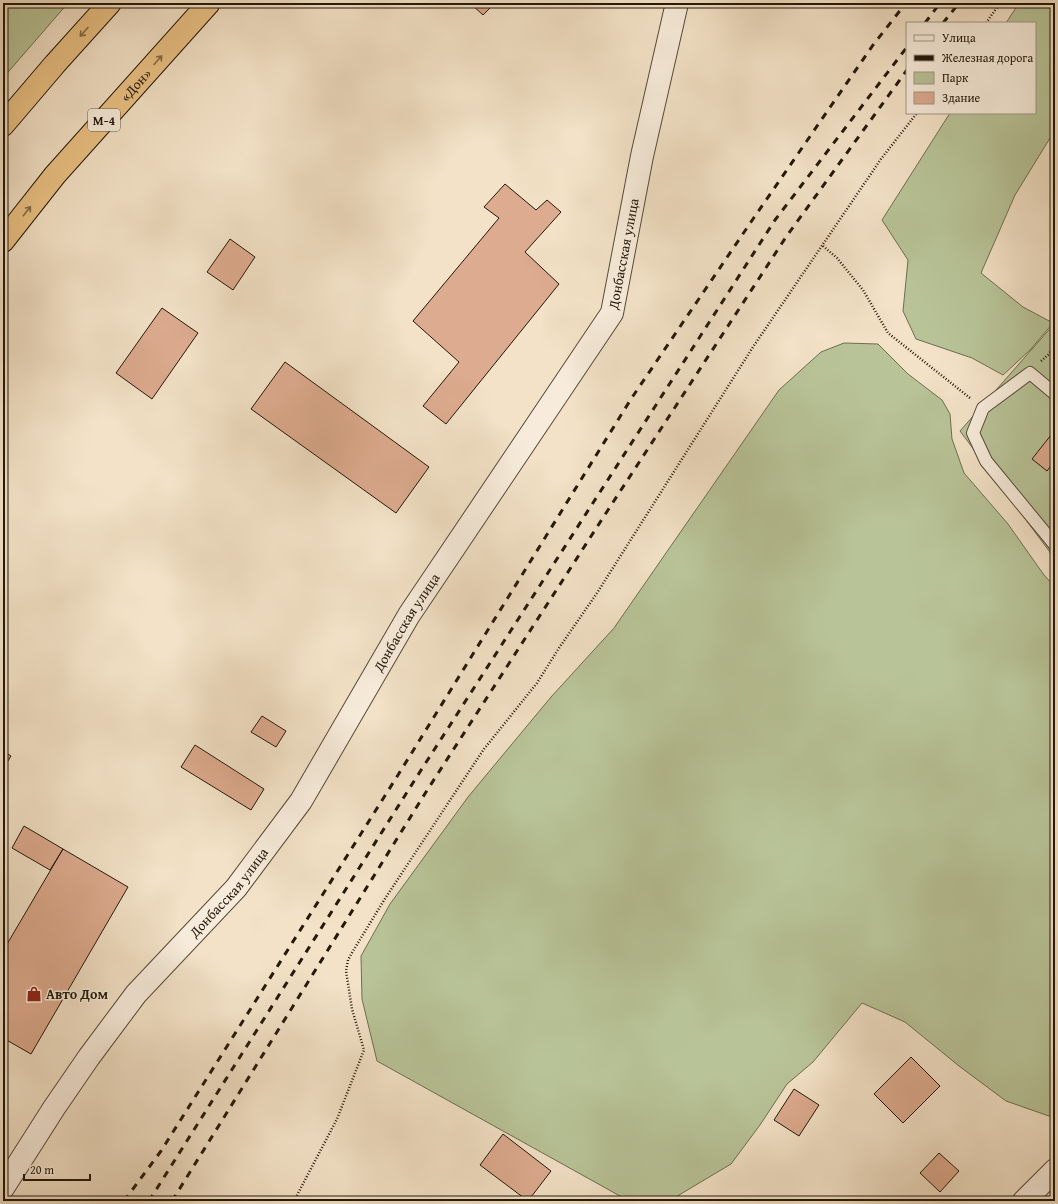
<svg xmlns="http://www.w3.org/2000/svg" width="1058" height="1204" viewBox="0 0 1058 1204" font-family="'Gentium Book Plus',serif">
  <style>
    .green { fill: #b8c498; stroke: #6e6e51 }
    .building { fill: #ddab8f; stroke: #23180a }
    .lines { fill: none; stroke-linecap: round; stroke-linejoin: round }
    .service-casing { stroke: #574a39; stroke-width: 14 }
    .minor-casing { stroke: #574a39; stroke-width: 24 }
    .tertiary-casing { stroke: #574a39; stroke-width: 24 }
    .motorway-casing { stroke: #23180a; stroke-width: 24 }
    .path { stroke: #23180a; stroke-width: 2.5; stroke-dasharray: 1 2; stroke-linecap: butt }
    .service { stroke: #f7ecdb; stroke-width: 12 }
    .minor { stroke: #f7ecdb; stroke-width: 22 }
    .tertiary { stroke: #f7ecdb; stroke-width: 22 }
    .motorway { stroke: #eac184; stroke-width: 22 }
    .rail { stroke: #23180a; stroke-width: 3; stroke-dasharray: 7 7; stroke-linecap: butt }
    .oneway { stroke: #866c47 }
    .labels { text-anchor: middle; dominant-baseline: central; stroke-width: 3; stroke-linejoin: round; paint-order: stroke }
    .shield { fill: #f7ecdb; stroke: #635849; stroke-width: 1 }
    .shield-label { font-size: 13px; font-weight: bold; fill: #23180a }
    .street-label { font-size: 14px; fill: #23180a; stroke: #f7ecdb }
    .poi-label { font-size: 14px; font-weight: bold; fill: #23180a; stroke: #f7ecdb; text-anchor: start }
  </style>
  <rect width="100%" height="100%" fill="#f3e2c7"/>
  <filter id="stains"><feTurbulence type="fractalNoise" baseFrequency=".005" numOctaves="4"/><feColorMatrix values="0 0 0 0 .2 0 0 0 0 .09 0 0 0 0 .02 0 0 0 .5 -.17"/></filter>
  <radialGradient id="worn" r=".72"><stop offset=".6" stop-color="#630" stop-opacity="0"/><stop offset="1" stop-color="#630" stop-opacity=".3"/></radialGradient>
  <path class="green" d="M3,3H68L3,78Z
    M1019,3H1055V130L1015,195L981,273L1023,307L1053,323L1030,350L1003,375L972,358L916,339L903,311L908,260L882,220L950,113H1035V23H1006Z
    M1055,323V559L960,431Z
    M844,343L878,344L908,374L942,400L950,414L952,439L964,473L1008,524L1044,575L1055,587V1116H1049L1006,1101L959,1066L905,1022L862,1003L813,1062L787,1084L760,1125L731,1164L669,1201H629L377,1061L362,999L361,956L390,904L468,797L551,697L614,628L779,390L821,352Z"/>
  <path class="building" d="M470,3H495L483,15Z
    M505,184L536,210L547,200L561,212L525,252L559,284L446,424L423,406L459,362L413,321L499,218L484,207Z
    M230,239L255,257L233,290L207,272Z
    M162,308L198,333L152,399L116,373Z
    M285,362L429,467L396,513L251,409Z
    M1055,430V460L1047,471L1032,459Z
    M262,716L286,731L276,747L251,732Z
    M195,745L264,789L251,810L181,767Z
    M3,751L11,756L3,769Z
    M24,826L63,849L50,870L12,848Z
    M63,849L128,887L31,1054L3,1038V951Z
    M911,1057L940,1086L903,1123L874,1094Z
    M794,1089L819,1105L799,1136L774,1120Z
    M503,1134L551,1171L528,1201L480,1165Z
    M939,1153L959,1171L940,1192L920,1173Z"/>
  <g class="lines">
    <g class="service-casing">
      <path id="service" d="M1055,394L1030,373L983,408L973,433L986,461L1055,545"/>
    </g>
    <g class="minor-casing">
      <path id="minor" d="M1024,1201L1055,1170"/>
    </g>
    <g class="tertiary-casing">
      <g id="tertiary">
        <path id="s1" d="M3,1188L54,1108L89,1057L136,994L236,888L301,801L409,615L612,313L642,156L677,3"/>
      </g>
    </g>
    <g class="motorway-casing">
      <g id="motorway">
        <path d="M3,125L55,64L110,3"/>
        <path id="s2" d="M3,241L55,175L209,3"/>
      </g>
    </g>
    <path class="path" d="M986,23L1000,3
      M823,246L837,258L863,290L888,333L970,398
      M1041,361L1048,355L1055,345
      M294,1201L337,1119L364,1050L352,1009L346,971L348,960L353,951L386,897L484,749L537,683L559,648L597,593L753,347L881,159L917,113"/>
    <use href="#service" class="service"/>
    <use href="#minor" class="minor"/>
    <use href="#tertiary" class="tertiary"/>
    <use href="#motorway" class="motorway"/>
    <path class="rail" d="M925,23L940,3
      M943,23L959,3
      M124,1201L161,1151L398,775L631,399L753,219L873,45L906,3
      M149,1201L416,778L775,220L907,47
      M172,1201L426,792L608,510L786,237L907,70"/>
  </g>
  <defs><path id="oneway-shaft" d="M-6 0H5M1.5-3L5.5 0L1.5 3" fill="none" stroke-width="1.6" stroke-linecap="round" stroke-linejoin="round"/></defs>
  <g class="oneway">
    <use href="#oneway-shaft" transform="translate(84 32) rotate(132)"/>
    <use href="#oneway-shaft" transform="translate(158 60) rotate(-48)"/>
    <use href="#oneway-shaft" transform="translate(27 211) rotate(-52)"/>
  </g>
  <defs>
    <g id="shop-bare" transform="scale(1.2)"><path d="M-5-2.5h2.3a2.7 3.5 0 0 1 5.4 0H5L5.5 6h-11ZM-1.5-2.5h3a1.5 2.3 0 0 0-3 0Z" fill="#8f2418" stroke="#f7ecdb" stroke-width="2.5" paint-order="stroke"/></g>
  </defs>
  <g fill-rule="evenodd">
    <use href="#shop-bare" x="34" y="994"/>
  </g>
  <g class="labels">
    <rect class="shield" x="88" y="109" width="32" height="22" rx="3"/>
    <g class="shield-label">
      <text x="104" y="120">М-4</text>
    </g>
    <g class="street-label">
      <text stroke="none"><textPath href="#s2" startOffset="205">«Дон»</textPath></text>
      <text stroke="none"><textPath href="#s1" startOffset="1129">Донбасская улица</textPath></text>
      <text stroke="none"><textPath href="#s1" startOffset="697">Донбасская улица</textPath></text>
      <text stroke="none"><textPath href="#s1" startOffset="373">Донбасская улица</textPath></text>
    </g>
    <g class="poi-label">
      <text x="46" y="994">Авто Дом</text>
    </g>
  </g>
  <rect width="1058" height="1204" fill="none" stroke="#f3e2c7" stroke-width="16"/>
  <rect x="4" y="4" width="1050" height="1196" fill="none" stroke="#23180a" stroke-width="2"/>
  <rect x="8" y="8" width="1042" height="1188" fill="none" stroke="#23180a"/>
  <rect x="906" y="22" width="130" height="92" fill="#f7ecdb" stroke="#a29787"/>
  <rect x="914" y="35" width="20" height="6" fill="#f7ecdb" stroke="#a29787"/>
  <text x="942" y="42" font-size="12" fill="#23180a">Улица</text>
  <rect x="914" y="55" width="20" height="6" fill="#23180a" stroke="#a29787"/>
  <text x="942" y="62" font-size="12" fill="#23180a">Железная дорога</text>
  <rect x="914" y="72" width="20" height="12" fill="#b8c498" stroke="#a29787"/>
  <text x="942" y="82" font-size="12" fill="#23180a">Парк</text>
  <rect x="914" y="92" width="20" height="12" fill="#ddab8f" stroke="#a29787"/>
  <text x="942" y="102" font-size="12" fill="#23180a">Здание</text>
  <path d="M24 1174v6h66v-6" fill="none" stroke="#23180a" stroke-width="2"/>
  <text x="30" y="1174" font-size="12" fill="#23180a" stroke="#f7ecdb" stroke-width="3" paint-order="stroke">20 m</text>
  <rect width="100%" height="100%" filter="url(#stains)"/>
  <rect width="100%" height="100%" fill="url(#worn)"/>
</svg>
